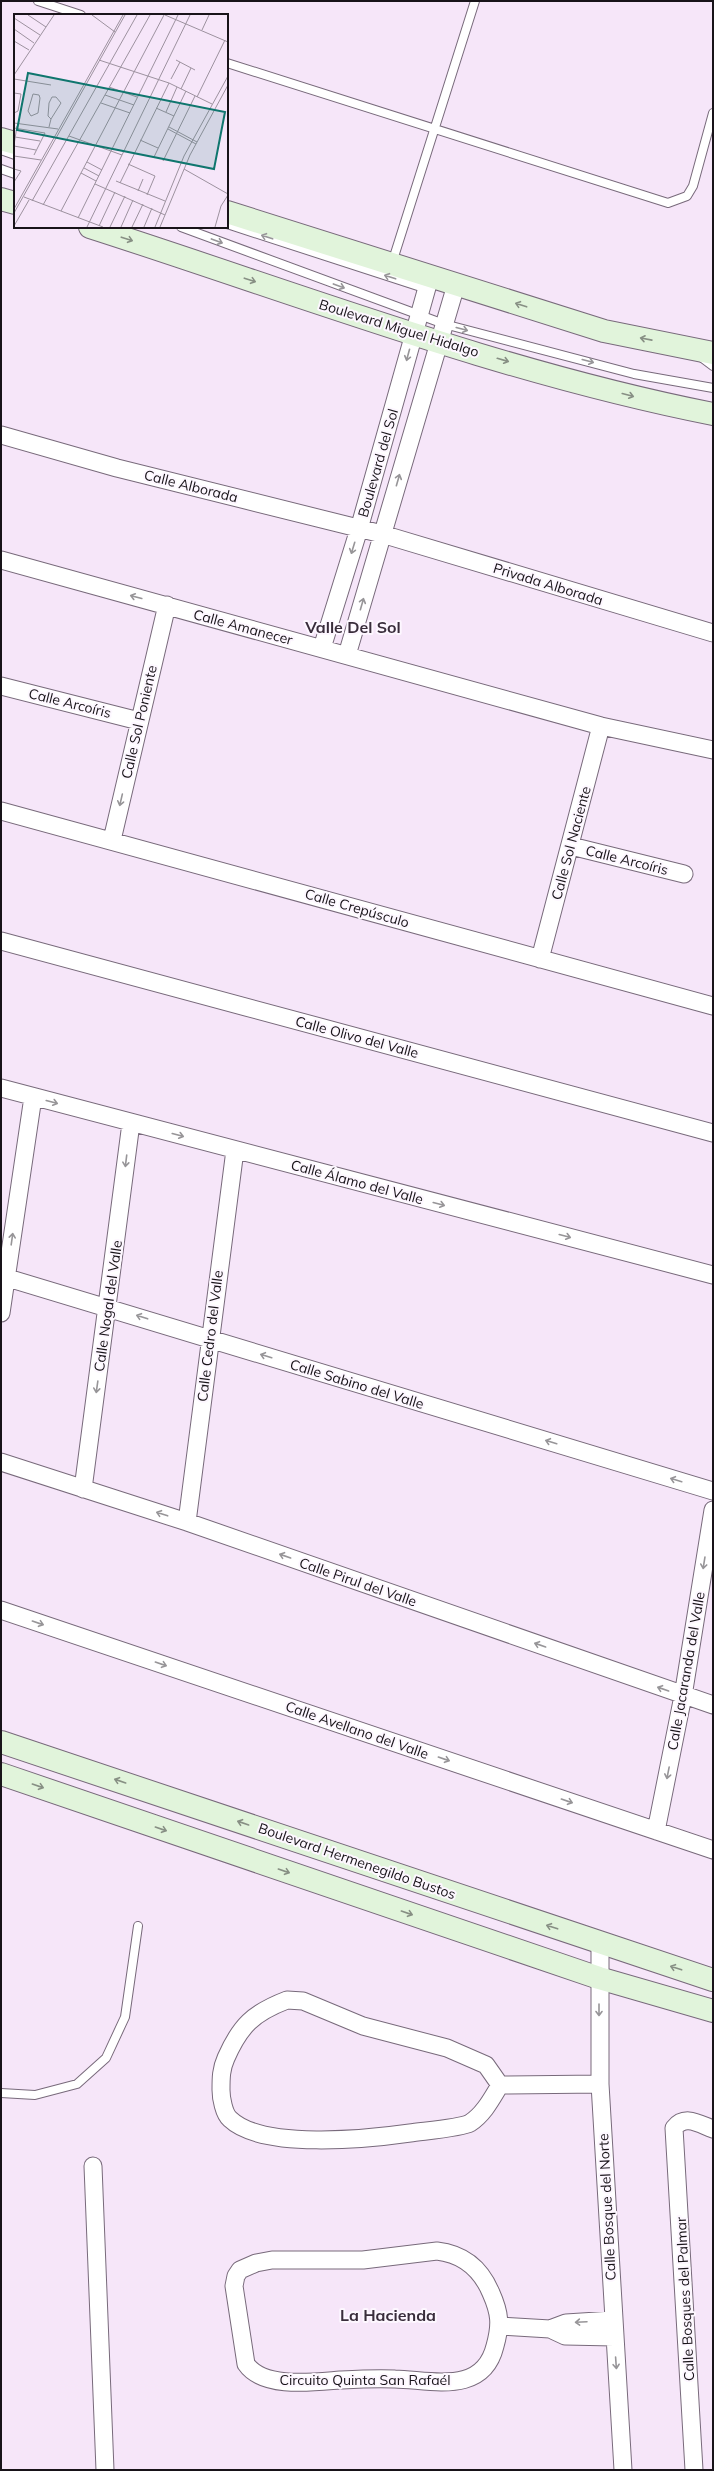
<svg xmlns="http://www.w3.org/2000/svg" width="714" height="2471" viewBox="0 0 714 2471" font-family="Mulish,sans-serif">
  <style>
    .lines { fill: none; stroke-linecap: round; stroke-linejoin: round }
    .lane-casing { stroke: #786a7b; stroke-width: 10 }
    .street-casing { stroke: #786a7b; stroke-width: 19 }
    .secondary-casing { stroke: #786a7b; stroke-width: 24 }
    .lane { stroke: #fff; stroke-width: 8 }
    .street { stroke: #fff; stroke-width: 17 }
    .secondary { stroke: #e1f4db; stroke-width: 22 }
    .oneway { stroke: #979598 }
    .oneway2 { stroke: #878f84 }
    .labels { text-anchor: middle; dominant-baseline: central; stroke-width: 4; stroke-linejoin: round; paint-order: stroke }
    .street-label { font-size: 14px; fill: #181319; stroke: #fdf7ff }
    .quarter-label { font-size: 16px; font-weight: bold; fill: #392d3b; stroke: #fdf7ff }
    .inset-road { fill: none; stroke: #9d929f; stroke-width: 1 }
    .view { fill: #0f766e; fill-opacity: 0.15; stroke: #0f766e; stroke-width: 2 }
    .inset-edge { fill: none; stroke: #181319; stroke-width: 2 }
  </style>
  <rect width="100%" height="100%" fill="#f6e6f9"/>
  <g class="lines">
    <g class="lane-casing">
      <path id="lane" d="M38,1L81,15
        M227,63L668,203L687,196L693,186L713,113
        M1,150L15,155
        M1,169L15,174
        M227,224L427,289
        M181,227L444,324L634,374L713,388
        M392,263L475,1
        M701,357L713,366
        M1,2093L35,2095L77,2084L106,2058L125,2017L138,1926"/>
    </g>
    <g class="street-casing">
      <path id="street" d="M1,435L117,468L382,534L713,633
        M1,560L601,726L713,750
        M322,648L359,529L430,277
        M347,655L456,285
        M1,686L139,721
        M1,811L713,1006
        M112,840L167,605
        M571,846L684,874
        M1,941L713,1133
        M540,959L601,726
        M1,1088L713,1275
        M1,1276L713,1491
        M1,1313L33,1097
        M1,1462L187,1522L713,1705
        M83,1489L131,1123
        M187,1522L235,1150
        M1,1610L713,1850
        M656,1831L683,1696L713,1510
        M600,1943V2084L623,2470
        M287,2000L303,2001L363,2026L447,2048L486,2065L500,2085C492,2098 484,2114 470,2123C461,2128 423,2131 410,2133C368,2139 262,2150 230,2119C224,2114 221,2098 221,2090C221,2078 221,2069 226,2058C240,2026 253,2013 287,2000Z
        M500,2085L600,2084
        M93,2166L105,2470
        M437,2251C463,2254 481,2269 491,2293C500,2313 501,2325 495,2346C483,2395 433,2380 395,2379C377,2378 359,2379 340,2380C314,2382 263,2389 246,2364L234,2286L236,2276L240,2270L256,2263L272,2260H363Z
        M501,2326L550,2329L565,2336L614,2337
        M550,2329L566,2323L613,2320
        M694,2470L674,2128C685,2114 699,2124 713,2129"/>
    </g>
    <g class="secondary-casing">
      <path id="secondary" d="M1,139L15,143
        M1,199L15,203
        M227,212L604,331L713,353
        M90,227C296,293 500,372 713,414
        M1,1742L713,1980
        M1,1774L599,1978L713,2011"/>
    </g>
    <use href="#lane" class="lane"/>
    <use href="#street" class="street"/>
    <use href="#secondary" class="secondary"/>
  </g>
  <defs><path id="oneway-shaft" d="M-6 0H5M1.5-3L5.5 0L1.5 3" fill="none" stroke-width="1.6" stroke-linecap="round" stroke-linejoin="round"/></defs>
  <g class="oneway">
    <use href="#oneway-shaft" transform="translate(267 237) rotate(-162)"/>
    <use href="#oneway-shaft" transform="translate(217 241) rotate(20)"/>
    <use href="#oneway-shaft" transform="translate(390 277) rotate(-162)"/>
    <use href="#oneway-shaft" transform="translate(339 286) rotate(20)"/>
    <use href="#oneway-shaft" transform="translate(462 329) rotate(15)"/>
    <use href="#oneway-shaft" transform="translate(408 355) rotate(105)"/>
    <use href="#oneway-shaft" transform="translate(588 361) rotate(15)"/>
    <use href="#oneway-shaft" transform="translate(398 480) rotate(-74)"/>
    <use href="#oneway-shaft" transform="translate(353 548) rotate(107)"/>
    <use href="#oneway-shaft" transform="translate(136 597) rotate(-165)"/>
    <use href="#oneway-shaft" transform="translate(362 604) rotate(-74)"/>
    <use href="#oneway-shaft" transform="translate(121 800) rotate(103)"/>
    <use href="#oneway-shaft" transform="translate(52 1102) rotate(15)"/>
    <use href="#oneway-shaft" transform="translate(178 1135) rotate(15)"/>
    <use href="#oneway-shaft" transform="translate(126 1161) rotate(97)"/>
    <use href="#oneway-shaft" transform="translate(439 1204) rotate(15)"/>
    <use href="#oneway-shaft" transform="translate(565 1236) rotate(15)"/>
    <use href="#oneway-shaft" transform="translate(12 1239) rotate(-82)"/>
    <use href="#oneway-shaft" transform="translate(142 1317) rotate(-162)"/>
    <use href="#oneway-shaft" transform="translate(266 1356) rotate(-163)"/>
    <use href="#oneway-shaft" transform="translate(97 1387) rotate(98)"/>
    <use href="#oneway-shaft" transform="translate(551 1442) rotate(-163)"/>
    <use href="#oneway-shaft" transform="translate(676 1480) rotate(-163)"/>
    <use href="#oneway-shaft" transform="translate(162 1514) rotate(-162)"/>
    <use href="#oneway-shaft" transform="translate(285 1556) rotate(-161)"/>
    <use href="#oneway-shaft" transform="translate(704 1563) rotate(99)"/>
    <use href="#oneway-shaft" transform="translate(38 1623) rotate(19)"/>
    <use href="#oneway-shaft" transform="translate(540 1645) rotate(-161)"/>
    <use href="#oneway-shaft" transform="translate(161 1664) rotate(19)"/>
    <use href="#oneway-shaft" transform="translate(663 1689) rotate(-161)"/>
    <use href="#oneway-shaft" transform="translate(444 1759) rotate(19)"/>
    <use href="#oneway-shaft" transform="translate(668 1773) rotate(101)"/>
    <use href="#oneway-shaft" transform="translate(567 1801) rotate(19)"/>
    <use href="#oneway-shaft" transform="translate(599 2010) rotate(90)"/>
    <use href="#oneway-shaft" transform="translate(581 2322) rotate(177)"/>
    <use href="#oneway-shaft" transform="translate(616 2363) rotate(86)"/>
  </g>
  <g class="oneway2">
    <use href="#oneway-shaft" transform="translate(127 239) rotate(18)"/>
    <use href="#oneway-shaft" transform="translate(250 280) rotate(18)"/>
    <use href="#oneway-shaft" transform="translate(521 305) rotate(-162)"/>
    <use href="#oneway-shaft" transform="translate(646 339) rotate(-169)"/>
    <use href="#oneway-shaft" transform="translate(503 360) rotate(16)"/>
    <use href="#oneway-shaft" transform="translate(628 395) rotate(15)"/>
    <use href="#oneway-shaft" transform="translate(120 1781) rotate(-161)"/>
    <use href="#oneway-shaft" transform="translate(38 1786) rotate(19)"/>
    <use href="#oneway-shaft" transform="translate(243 1823) rotate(-161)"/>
    <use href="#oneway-shaft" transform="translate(161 1829) rotate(19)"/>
    <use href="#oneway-shaft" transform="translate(284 1871) rotate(19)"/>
    <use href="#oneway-shaft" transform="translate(407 1913) rotate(19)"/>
    <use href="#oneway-shaft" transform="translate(552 1927) rotate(-162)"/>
    <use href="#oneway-shaft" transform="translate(676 1968) rotate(-162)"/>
  </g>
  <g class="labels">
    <g class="street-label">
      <text transform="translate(399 328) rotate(17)">Boulevard Miguel Hidalgo</text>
      <text transform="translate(378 463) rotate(-74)">Boulevard del Sol</text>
      <text transform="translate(191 486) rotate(14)">Calle Alborada</text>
      <text transform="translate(548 584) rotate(17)">Privada Alborada</text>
      <text transform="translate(243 627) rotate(15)">Calle Amanecer</text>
      <text transform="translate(70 703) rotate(14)">Calle Arcoíris</text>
      <text transform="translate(139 722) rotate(-77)">Calle Sol Poniente</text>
      <text transform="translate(571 843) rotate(-75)">Calle Sol Naciente</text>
      <text transform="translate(627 860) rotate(14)">Calle Arcoíris</text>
      <text transform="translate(357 908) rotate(16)">Calle Crepúsculo</text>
      <text transform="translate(357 1037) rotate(15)">Calle Olivo del Valle</text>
      <text transform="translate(357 1182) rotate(15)">Calle Álamo del Valle</text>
      <text transform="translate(108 1306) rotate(-82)">Calle Nogal del Valle</text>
      <text transform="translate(210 1336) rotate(-83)">Calle Cedro del Valle</text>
      <text transform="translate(357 1384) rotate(17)">Calle Sabino del Valle</text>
      <text transform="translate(358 1582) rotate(19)">Calle Pirul del Valle</text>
      <text transform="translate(686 1671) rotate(-80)">Calle Jacaranda del Valle</text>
      <text transform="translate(357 1730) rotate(19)">Calle Avellano del Valle</text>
      <text transform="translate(357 1861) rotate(19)">Boulevard Hermenegildo Bustos</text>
      <text transform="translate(607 2207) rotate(-93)">Calle Bosque del Norte</text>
      <text transform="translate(685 2299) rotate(-93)">Calle Bosques del Palmar</text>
      <text x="365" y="2380">Circuito Quinta San Rafaél</text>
    </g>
    <g class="quarter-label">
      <text x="353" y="627">Valle Del Sol</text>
      <text x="388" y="2315">La Hacienda</text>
    </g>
  </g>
  <g transform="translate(14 14)">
    <rect width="214" height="214" fill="#f6e6f9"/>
    <path class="inset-road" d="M14,1L32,13M78,1L101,18M151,1L214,28M0,4L26,21M0,15L20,29M188,16L195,1M0,27L15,36M85,46L155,69L198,90M162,46L181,56M0,61L40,1M0,65L37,71M157,65L166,48M95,73L123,83M167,75L177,54M0,79L7,80L4,97L0,99M19,80L25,81L26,84L24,99L17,102L14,97ZM91,81L120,91M183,83L211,26M87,89L116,99M142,94L160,102M152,98L163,73M0,109L44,115M35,113L37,105L47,89L42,83H38L35,89L34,102L37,105M155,113L183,128M0,114L31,119L20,141M154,115L182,130M55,122L108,141M1,123L26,127M126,126L144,134M0,131L3,112M0,132L22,136M0,142L27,146M140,143L172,77M149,147L181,82M73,148L88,156M114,150L141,162L133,181M70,154L85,162M0,155L7,157L0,168M170,155L214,180M67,159L82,167M102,167L151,187M106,169L155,69M81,170L151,201M124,177L129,165M10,183L89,213M18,187L123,1M29,191L136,1M0,195L109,1M47,197L150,1M0,199L111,1M64,204L164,1M0,212L15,186M85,212L101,178M73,213L176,1M96,213L111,182M107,213L119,186M118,213L129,190M130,213L138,194M141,213L170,142L214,62M146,213L176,141L214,71M201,213L207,192L214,181"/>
    <path class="view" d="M14,59L211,98L200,155L3,116Z"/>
    <rect width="214" height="214" class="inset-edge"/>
  </g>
  <rect width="714" height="2471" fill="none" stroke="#181319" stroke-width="4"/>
</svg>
